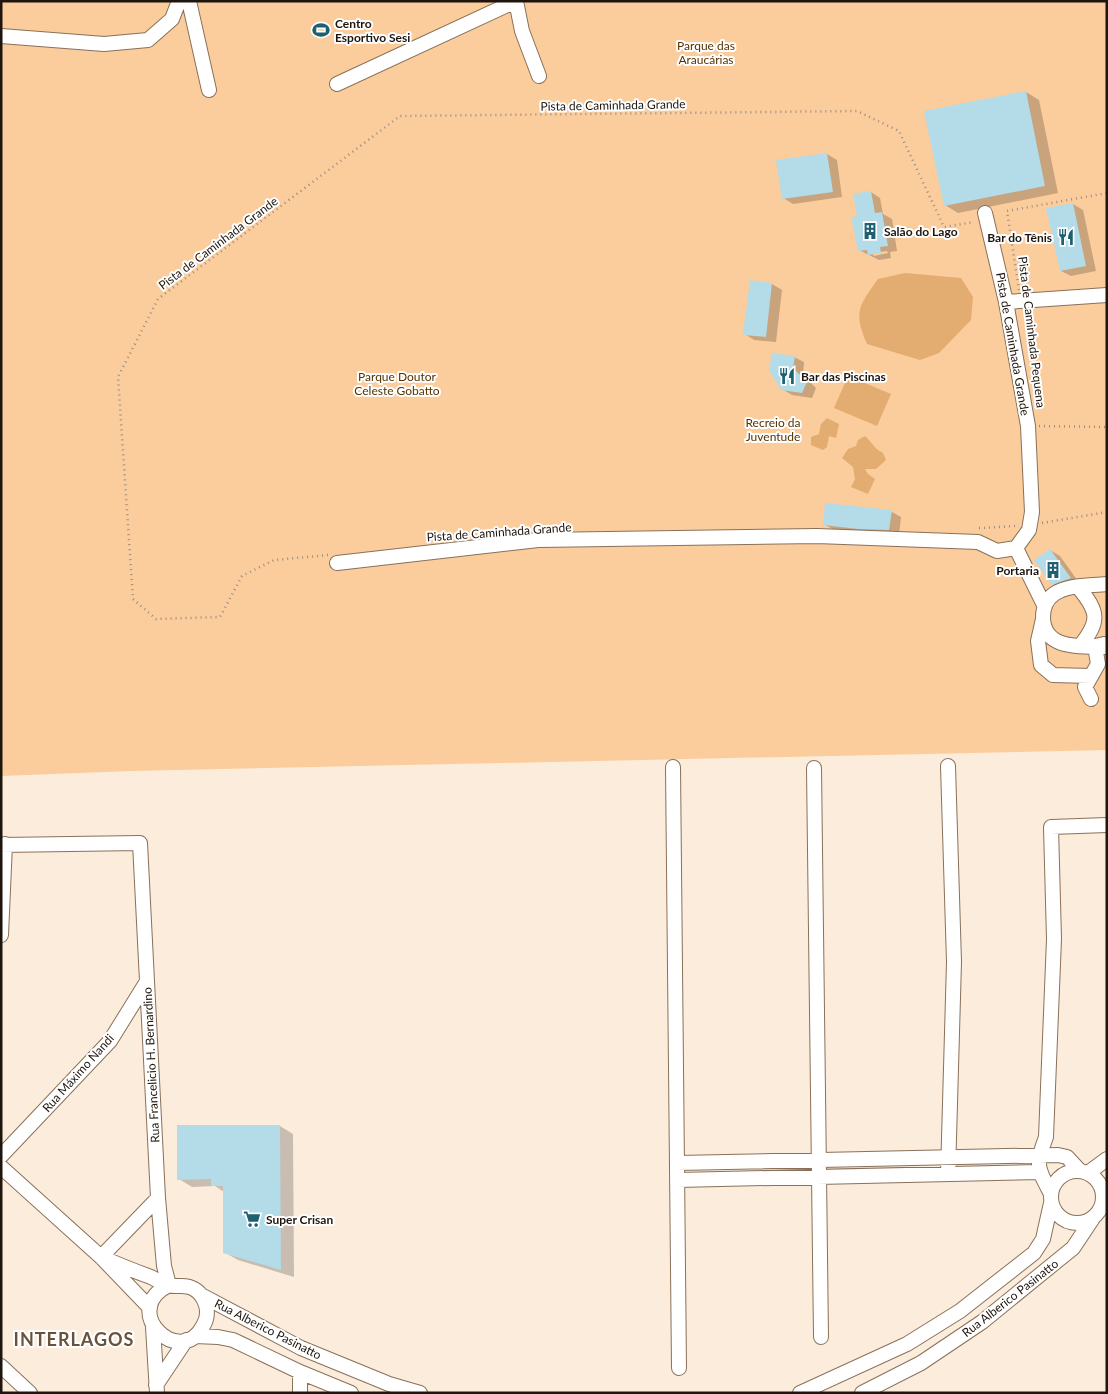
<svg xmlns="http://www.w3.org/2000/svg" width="1108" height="1394" viewBox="0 0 1108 1394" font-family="Lato,sans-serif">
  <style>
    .green { fill: #fbcc9c }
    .water { fill: #e3ac71 }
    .shadow { fill: #0003; fill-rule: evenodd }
    .building { fill: #b3dbe8 }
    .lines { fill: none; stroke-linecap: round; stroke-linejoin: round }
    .minor-casing { stroke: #897159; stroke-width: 16 }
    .path { stroke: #9b8e81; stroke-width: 2.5; stroke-dasharray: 1 4; stroke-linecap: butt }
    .minor { stroke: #fff; stroke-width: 14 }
    .labels { text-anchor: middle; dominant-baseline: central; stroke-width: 4; stroke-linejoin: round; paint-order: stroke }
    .poi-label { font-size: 12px; font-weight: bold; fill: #1e150c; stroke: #fff; text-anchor: start }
    .park-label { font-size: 12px; fill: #563201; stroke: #fff }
    .street-label { font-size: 12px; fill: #1e150c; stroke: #fff }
    .district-label { font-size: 18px; font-weight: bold; letter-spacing: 1px; fill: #68523b; stroke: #fff }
  </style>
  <rect width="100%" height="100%" fill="#fcecdc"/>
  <path class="green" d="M1,1H1107V750L130,771L1,776Z"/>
  <path class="water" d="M905,273L961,278L973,297L971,320L939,353L920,360L867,344C853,311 859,306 878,279Z
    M848,376L891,394L877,426L834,408Z
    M827,418L839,424L836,438L829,436L827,447L823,450L811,445V437L819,434L821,424Z
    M865,436C872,442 874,449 883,453L886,460L876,469H865L868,474L875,479L868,494L851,487L855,479L853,467L842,458L848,449L856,446L858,440Z"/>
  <path class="shadow" d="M1026,92L1039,100L1058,193L958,213L945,205Z
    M827,154L837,160L842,197L793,204L783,198L778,161Z
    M871,192L880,198L883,214L892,219L897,251L890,252L891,258L879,260L859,250V217ZM887,251L888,253L874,256L872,253Z
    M1073,204L1083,210L1096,271L1071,276L1061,271Z
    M751,282L772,284L782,290L776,342L754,340L745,334Z
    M794,357L804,362L803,375L816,388L812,398L792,395L782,389Z
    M892,512L901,517L899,535L869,534L834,530L824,524Z
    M1050,550L1060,556L1080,584L1063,590L1053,584Z
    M280,1126L293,1134L294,1277L238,1260L224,1252V1192L215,1186L192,1187L179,1179Z"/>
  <path class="building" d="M1026,91L1045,186L944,206L924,111Z
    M827,153L833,192L782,199L776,160Z
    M871,191L875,213L882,212L888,246L880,247L881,253L868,255L867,250L858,251L851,217L857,216L853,194Z
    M1073,203L1086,266L1060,271L1046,208Z
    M750,280L772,283L766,337L743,335Z
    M772,353L795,356L793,368L807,382L802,393L781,390L769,370Z
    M825,503L892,510L889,530L858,529L823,525Z
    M1050,549L1071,578L1052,585L1034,560Z
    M177,1125H280L281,1270L223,1253V1186H211V1179L177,1180Z"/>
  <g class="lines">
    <g class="minor-casing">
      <path id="minor" d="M189,1L209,90
        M516,1L522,31L539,76
        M1,36L104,44L148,40L172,19L179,1
        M337,84L516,1
        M1006,302L1107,295
        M1016,548L1044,605
        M337,563L538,540L817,536L978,542L997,551L1016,548L1029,530L1032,512L1028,426L1006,302L985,213
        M1107,584C1091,586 1068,584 1054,594C1047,599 1043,608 1043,617C1043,651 1083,646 1107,647
        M1078,587C1099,612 1100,621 1080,646
        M1043,619L1038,641L1041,665L1053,675L1090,676
        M1091,699L1085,687L1098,664L1095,646L1104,644
        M948,766L954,962L948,1174
        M673,767L679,1368
        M814,768L821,1337
        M1,845L140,843L158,1198L164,1266L169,1285
        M1,935L5,844
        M1,1156L110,1041L146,983
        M677,1163L1058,1155L1067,1157L1080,1171
        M1,1167L101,1257L150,1308
        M1051 1197a26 26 0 1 1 52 0a26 26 0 1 1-52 0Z
        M1088,1173L1107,1159
        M677,1180L1040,1172
        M1051,1194C1037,1167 1035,1166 1046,1137L1054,939L1051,827L1107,825
        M101,1257C117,1264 134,1271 151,1277C156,1280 162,1283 168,1285C177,1288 185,1283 194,1289C198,1291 202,1296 204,1300C208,1308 208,1318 203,1326C180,1370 118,1310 169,1285
        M101,1257L158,1198
        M201,1295L301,1348L389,1384L420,1393
        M153,1327L157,1393
        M195,1336L218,1337L233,1340L300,1372L351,1393
        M1,1366L30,1393
        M300,1372V1393
        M156,1385L186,1340
        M800,1393L907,1344L960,1311L1034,1253L1043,1239L1051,1203
        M862,1393L921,1363L982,1322L1073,1248L1093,1218"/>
    </g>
    <path class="path" d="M1019,290L1007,211L1107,193
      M1039,426L1107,427
      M1042,523L1107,512
      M979,528L1016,526
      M328,555L274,560L242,576L220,617L156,619L133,599L118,377L158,299L400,116L857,111L899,131L944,227L974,222"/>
    <use href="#minor" class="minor"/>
  </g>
  <defs>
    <g id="stadium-bare" transform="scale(1.35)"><path d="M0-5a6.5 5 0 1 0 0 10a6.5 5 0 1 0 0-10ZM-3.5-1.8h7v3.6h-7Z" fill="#1c6072" stroke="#fff" stroke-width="2.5" paint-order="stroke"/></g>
    <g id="building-bare" transform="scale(1.35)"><path d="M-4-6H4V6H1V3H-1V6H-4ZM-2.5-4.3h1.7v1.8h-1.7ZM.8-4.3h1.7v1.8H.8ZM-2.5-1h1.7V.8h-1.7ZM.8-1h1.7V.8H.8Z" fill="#1c6072" stroke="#fff" stroke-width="2.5" paint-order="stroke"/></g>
    <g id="restaurant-bare" transform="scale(1.35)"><path d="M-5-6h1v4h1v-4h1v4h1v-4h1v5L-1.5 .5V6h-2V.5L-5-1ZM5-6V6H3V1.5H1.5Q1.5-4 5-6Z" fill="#1c6072" stroke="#fff" stroke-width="2.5" paint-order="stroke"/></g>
    <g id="supermarket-bare" transform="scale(1.35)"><path d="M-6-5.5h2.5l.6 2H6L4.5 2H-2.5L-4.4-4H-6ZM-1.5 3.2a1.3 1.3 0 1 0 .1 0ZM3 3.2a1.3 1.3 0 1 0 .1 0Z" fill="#1c6072" stroke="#fff" stroke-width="2.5" paint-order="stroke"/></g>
  </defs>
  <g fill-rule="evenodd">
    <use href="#stadium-bare" x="321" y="30"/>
    <use href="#building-bare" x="870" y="231"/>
    <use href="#restaurant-bare" x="1066" y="237"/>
    <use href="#restaurant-bare" x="787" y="376"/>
    <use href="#building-bare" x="1053" y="570"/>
    <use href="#supermarket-bare" x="252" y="1219"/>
  </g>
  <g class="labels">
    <g class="poi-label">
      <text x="335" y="23">Centro<tspan x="335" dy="14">Esportivo Sesi</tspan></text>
      <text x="884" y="231">Salão do Lago</text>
      <text x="1052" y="237" text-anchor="end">Bar do Tênis</text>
      <text x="801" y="376">Bar das Piscinas</text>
      <text x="1039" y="570" text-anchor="end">Portaria</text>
      <text x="266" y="1219">Super Crisan</text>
    </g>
    <g class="park-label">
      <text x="706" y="45">Parque das<tspan x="706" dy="14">Araucárias</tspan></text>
      <text x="397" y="376">Parque Doutor<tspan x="397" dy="14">Celeste Gobatto</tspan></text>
      <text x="773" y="422">Recreio da<tspan x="773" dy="14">Juventude</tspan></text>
    </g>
    <g class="street-label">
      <text transform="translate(613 105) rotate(-1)">Pista de Caminhada Grande</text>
      <text transform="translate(218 243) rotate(-37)">Pista de Caminhada Grande</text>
      <text transform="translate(1032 332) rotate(83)">Pista de Caminhada Pequena</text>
      <text transform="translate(1013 344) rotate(80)">Pista de Caminhada Grande</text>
      <text transform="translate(499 532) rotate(-4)">Pista de Caminhada Grande</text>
      <text transform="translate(151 1065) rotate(-93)">Rua Francelicio H. Bernardino</text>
      <text transform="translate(78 1073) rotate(-48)">Rua Máximo Nandi</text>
      <text transform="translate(1010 1298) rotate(-38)">Rua Alberico Pasinatto</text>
      <text transform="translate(268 1329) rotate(27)">Rua Alberico Pasinatto</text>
    </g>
    <g class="district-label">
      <text x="74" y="1339">INTERLAGOS</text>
    </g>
  </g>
  <rect width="1108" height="1394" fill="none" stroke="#1e150c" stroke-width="5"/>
</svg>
